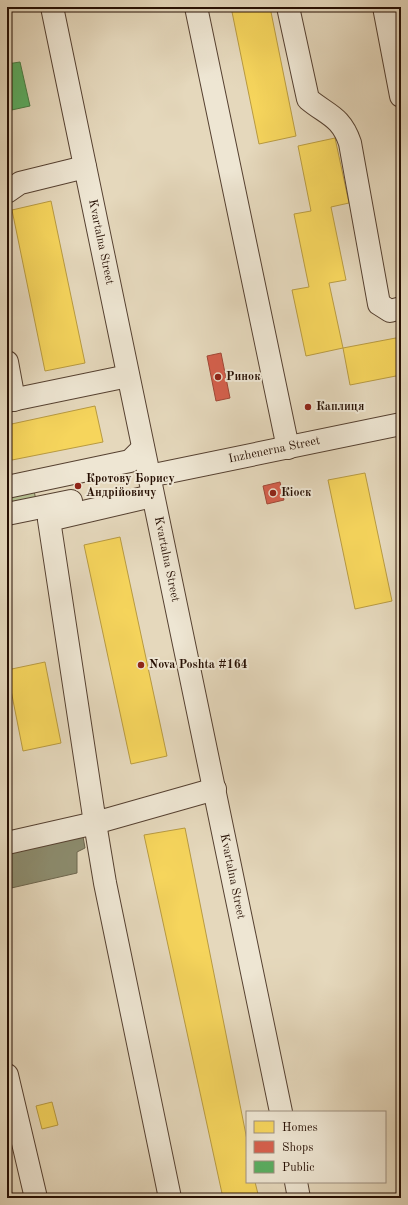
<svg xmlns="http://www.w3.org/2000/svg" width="408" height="1205" viewBox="0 0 408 1205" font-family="'Old Standard TT',serif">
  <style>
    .green { fill: #b5bf91; stroke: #6e674a }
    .homes { fill: #f6d55c; stroke: #b89a41 }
    .shops { fill: #d6604d; stroke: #a14837 }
    .public { fill: #5aae61; stroke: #4a7e45 }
    .industry { fill: #8c8c6e; stroke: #6d664e }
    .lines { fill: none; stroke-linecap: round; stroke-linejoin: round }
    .minor-casing { stroke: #564131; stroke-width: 24 }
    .minor { stroke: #eee6d3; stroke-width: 22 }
    .poi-dot { fill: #8f2418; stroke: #eee6d3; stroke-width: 1.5 }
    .labels { text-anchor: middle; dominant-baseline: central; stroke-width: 4; stroke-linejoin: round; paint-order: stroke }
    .street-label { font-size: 12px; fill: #260f03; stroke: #eee6d3 }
    .poi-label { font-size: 12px; font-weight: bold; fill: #260f03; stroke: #eee6d3; text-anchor: start }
  </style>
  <rect width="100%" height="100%" fill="#e5d8bc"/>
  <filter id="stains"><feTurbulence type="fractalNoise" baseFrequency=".005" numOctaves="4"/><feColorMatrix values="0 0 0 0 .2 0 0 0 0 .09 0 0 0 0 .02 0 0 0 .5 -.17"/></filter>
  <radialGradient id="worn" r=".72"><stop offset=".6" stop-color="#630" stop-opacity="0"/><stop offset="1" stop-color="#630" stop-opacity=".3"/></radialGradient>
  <path class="green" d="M33,486L37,505L11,510L7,492Z"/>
  <path class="homes" d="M231,7H270L296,136L259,144Z
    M335,138L349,203L331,207L346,280L329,283L343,348L306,356L292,290L309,287L294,214L311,211L298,146Z
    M51,201L85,363L45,371L12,210Z
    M401,337V375L350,385L343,348Z
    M95,406L103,442L7,461V425Z
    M365,473L392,601L355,609L328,480Z
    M120,537L167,756L131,764L84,545Z
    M45,662L61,743L23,751L7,670Z
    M185,828L247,1140V1182H255L259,1198H223L144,835Z
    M52,1102L58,1125L42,1129L36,1106Z"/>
  <path class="shops" d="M221,353L230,398L216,401L207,356Z
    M280,482L284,500L267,504L263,486Z"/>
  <path class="public" d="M20,62L30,106L7,111V64Z"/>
  <path class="industry" d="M82,831L85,848L77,852V873L7,889V847Z"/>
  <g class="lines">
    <g class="minor-casing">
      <g id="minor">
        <path id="s1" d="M52,7L281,1112"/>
        <path d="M196,7L288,448"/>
        <path d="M288,7L308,99C327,115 341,116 350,143L379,304L390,311L401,308"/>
        <path d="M384,7L401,96"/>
        <path d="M7,192L20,183L85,167"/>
        <path d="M7,362L14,400"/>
        <path d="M7,401L128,376"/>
        <path id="s2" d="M149,476L401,424"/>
        <path d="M7,487L130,461L143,448"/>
        <path d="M152,496L49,520L95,823L215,789"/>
        <path d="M7,514L71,501"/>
        <path d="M7,843L95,823L105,883L170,1198"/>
        <path d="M7,1075L36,1198"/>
        <path d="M296,1182L299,1198"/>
      </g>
    </g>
    <use href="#minor" class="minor"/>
  </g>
  <g class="poi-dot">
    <circle cx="218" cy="377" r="4"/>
    <circle cx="308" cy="407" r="4"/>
    <circle cx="78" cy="486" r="4"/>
    <circle cx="273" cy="493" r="4"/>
    <circle cx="141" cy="665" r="4"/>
  </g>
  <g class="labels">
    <g class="street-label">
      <text stroke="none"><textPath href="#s1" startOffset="240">Kvartalna Street</textPath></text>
      <text stroke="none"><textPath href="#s2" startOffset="128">Inzhenerna Street</textPath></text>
      <text stroke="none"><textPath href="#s1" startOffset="564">Kvartalna Street</textPath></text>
      <text stroke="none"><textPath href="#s1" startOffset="888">Kvartalna Street</textPath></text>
    </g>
    <g class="poi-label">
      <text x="226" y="377">Ринок</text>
      <text x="316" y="407">Каплиця</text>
      <text x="86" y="479">Кротову Борису<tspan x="86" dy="14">Андрійовичу</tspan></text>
      <text x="281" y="493">Кіоск</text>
      <text x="149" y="665">Nova Poshta #164</text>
    </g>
  </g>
  <rect width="408" height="1205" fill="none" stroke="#e5d8bc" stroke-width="24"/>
  <rect x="8" y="8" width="392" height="1189" fill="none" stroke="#260f03" stroke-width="2"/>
  <rect x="12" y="12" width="384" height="1181" fill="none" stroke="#260f03"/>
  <rect x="246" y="1111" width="140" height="72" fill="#eee6d3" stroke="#9e9080"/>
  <rect x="254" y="1121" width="20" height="12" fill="#f6d55c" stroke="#9e9080"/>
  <text x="282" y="1131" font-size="12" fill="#260f03">Homes</text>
  <rect x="254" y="1141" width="20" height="12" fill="#d6604d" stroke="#9e9080"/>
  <text x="282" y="1151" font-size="12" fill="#260f03">Shops</text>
  <rect x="254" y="1161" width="20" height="12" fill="#5aae61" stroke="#9e9080"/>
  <text x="282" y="1171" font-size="12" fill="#260f03">Public</text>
  <rect width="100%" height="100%" filter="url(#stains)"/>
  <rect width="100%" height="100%" fill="url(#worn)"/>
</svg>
